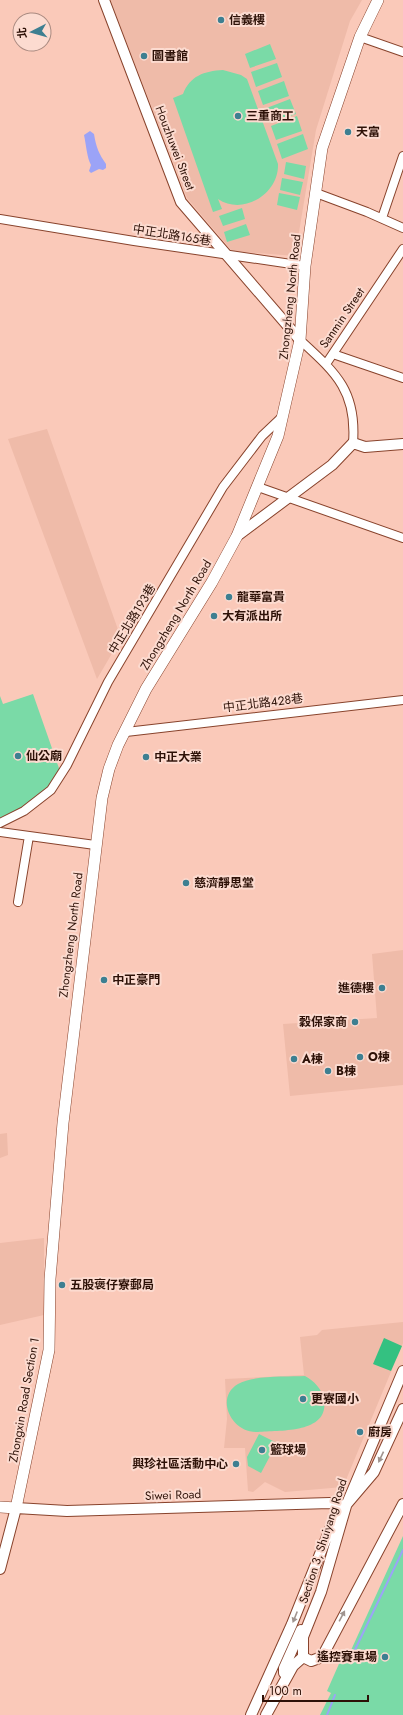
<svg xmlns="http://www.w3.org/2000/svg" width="403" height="1715" viewBox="0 0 403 1715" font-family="Jost,'Noto Sans TC',sans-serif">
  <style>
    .built { fill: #efbba9 }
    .green { fill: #7adaa7 }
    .forest { fill: #34c181 }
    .water { fill: #9ba3f7 }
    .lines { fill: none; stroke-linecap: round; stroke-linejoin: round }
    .stream { stroke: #9ba3f7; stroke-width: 2 }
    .minor-casing { stroke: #88432c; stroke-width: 10 }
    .tertiary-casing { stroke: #88432c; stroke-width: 12 }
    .secondary-casing { stroke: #88432c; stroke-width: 12 }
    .minor { stroke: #fff; stroke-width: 8 }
    .tertiary { stroke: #fff; stroke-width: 10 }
    .secondary { stroke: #fff; stroke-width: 11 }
    .oneway { fill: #a0948f }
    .poi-dot { fill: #3d7f91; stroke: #fcdbd0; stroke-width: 1.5 }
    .labels { text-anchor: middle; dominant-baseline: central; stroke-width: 4; stroke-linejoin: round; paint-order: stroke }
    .poi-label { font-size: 12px; font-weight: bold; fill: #2d1107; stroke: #fcdbd0; text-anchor: start }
    .street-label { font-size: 12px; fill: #2d1107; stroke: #fcdbd0 }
  </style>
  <rect width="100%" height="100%" fill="#fac9b9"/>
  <path class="built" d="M110,0H362L350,21L316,130L295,256L232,251L187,198Z
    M47,429L121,638L97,679L8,439Z
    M403,950V1085L290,1096L283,1024L377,1018L372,954Z
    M7,1133L8,1155L0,1158V1134Z
    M44,1238V1315L0,1325V1243Z
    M403,1322V1343L343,1487L285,1492L265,1482L253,1492L248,1491L245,1448H224L227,1419L225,1379L304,1375L300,1337L317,1335L322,1330Z"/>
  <path class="green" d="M270,44L276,59L250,68L245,54Z
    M277,63L282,77L256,87L251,72Z
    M223,70L241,75L247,79L278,164C279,194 243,216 218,199L222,209L213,212L173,98L183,94C190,76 204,71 223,70Z
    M284,81L289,96L263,105L258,91Z
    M290,99L296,114L270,123L264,109Z
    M297,116L302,131L276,140L271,126Z
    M303,134L308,149L282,159L277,144Z
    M286,162L306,166L304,179L284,174Z
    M282,178L303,182L300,195L280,190Z
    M279,193L300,197L297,210L277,205Z
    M242,208L245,219L223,226L219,216Z
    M246,224L250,235L227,242L224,232Z
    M33,694L61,774L34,806L0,826V696L3,704Z
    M305,1376C314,1381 322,1389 324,1399C330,1434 280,1430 258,1432C232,1434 214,1398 238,1384C253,1375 287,1377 305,1376Z
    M259,1434L277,1443L261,1473L248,1466L247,1457Z
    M403,1536V1715H320L331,1693L327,1691L342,1657L347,1659Z"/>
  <path class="forest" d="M384,1338L402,1346L391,1371L373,1364Z"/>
  <path class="water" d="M90,131L94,134C96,147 99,154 106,164V168L103,170L99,169L91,173L89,171L91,165C87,158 86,144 84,135Z"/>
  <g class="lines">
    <path class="stream" d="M350,1660L403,1550
      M327,1715L335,1695"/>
    <g class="minor-casing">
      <path id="minor" d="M360,37L403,52
        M316,193L367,212L403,228
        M382,218L403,156
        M0,219L134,241L305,266
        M300,340C336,373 357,391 353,443
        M333,354L403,378
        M326,364L403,249
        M258,487L403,538
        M126,732L403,700
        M0,823L24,811L51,790L67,765L108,682L223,487L262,436L281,418
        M0,832L95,845
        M18,902L29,836"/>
    </g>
    <g class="tertiary-casing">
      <path id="tertiary" d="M104,0L181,202L300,340
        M237,536L332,465L353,443L365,447L403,444
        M0,1569L16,1508L67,1511L330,1503L346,1506
        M303,1657L311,1661L322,1657L403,1504
        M284,1673V1668L301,1630
        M251,1715L292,1624L334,1519L374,1472L403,1409
        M266,1715L293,1666L303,1657V1637L321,1592L346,1506L403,1371"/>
    </g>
    <g class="secondary-casing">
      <path id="secondary" d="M0,1507L16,1508L49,1350L50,1279L63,1123L102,798L109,769L118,745L146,689L212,582L237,536L278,436L300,340L305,266L322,148L360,37L378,0"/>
    </g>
    <use href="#minor" class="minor"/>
    <use href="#tertiary" class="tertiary"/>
    <use href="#secondary" class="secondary"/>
  </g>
  <defs><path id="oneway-solid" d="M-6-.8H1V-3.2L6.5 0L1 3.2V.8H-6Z"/></defs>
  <g class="oneway">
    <use href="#oneway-solid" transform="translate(381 1457) rotate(115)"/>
    <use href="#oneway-solid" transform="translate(342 1616) rotate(-62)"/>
    <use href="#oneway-solid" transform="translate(295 1617) rotate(112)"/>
  </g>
  <g class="poi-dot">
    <circle cx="221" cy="20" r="4"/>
    <circle cx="144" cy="56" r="4"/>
    <circle cx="238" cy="116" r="4"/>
    <circle cx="348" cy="132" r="4"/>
    <circle cx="229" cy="597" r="4"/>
    <circle cx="214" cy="616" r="4"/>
    <circle cx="18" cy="756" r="4"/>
    <circle cx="146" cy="757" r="4"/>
    <circle cx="186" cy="883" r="4"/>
    <circle cx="104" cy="980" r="4"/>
    <circle cx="382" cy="988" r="4"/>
    <circle cx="355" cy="1022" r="4"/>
    <circle cx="360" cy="1057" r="4"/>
    <circle cx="294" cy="1059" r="4"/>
    <circle cx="328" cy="1071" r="4"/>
    <circle cx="62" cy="1285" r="4"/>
    <circle cx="303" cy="1399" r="4"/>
    <circle cx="360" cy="1432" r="4"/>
    <circle cx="262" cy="1450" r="4"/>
    <circle cx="236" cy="1464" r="4"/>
    <circle cx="385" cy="1657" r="4"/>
  </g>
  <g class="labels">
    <g class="poi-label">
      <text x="229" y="20">信義樓</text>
      <text x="152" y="56">圖書館</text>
      <text x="246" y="116">三重商工</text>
      <text x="356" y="132">天富</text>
      <text x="237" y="597">龍華富貴</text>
      <text x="222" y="616">大有派出所</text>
      <text x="26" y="756">仙公廟</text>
      <text x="154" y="757">中正大業</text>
      <text x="194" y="883">慈濟靜思堂</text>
      <text x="112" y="980">中正豪門</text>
      <text x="374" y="988" text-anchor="end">進德樓</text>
      <text x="347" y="1022" text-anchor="end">穀保家商</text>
      <text x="368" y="1057">O棟</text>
      <text x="302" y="1059">A棟</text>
      <text x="336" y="1071">B棟</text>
      <text x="70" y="1285">五股褒仔寮郵局</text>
      <text x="311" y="1399">更寮國小</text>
      <text x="368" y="1432">廚房</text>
      <text x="270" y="1450">籃球場</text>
      <text x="228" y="1464" text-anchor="end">興珍社區活動中心</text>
      <text x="377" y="1657" text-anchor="end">遙控賽車場</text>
    </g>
    <g class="street-label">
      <text transform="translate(175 148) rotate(69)">Houzhuwei Street</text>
      <text transform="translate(172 235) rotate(9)">中正北路165巷</text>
      <text transform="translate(290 297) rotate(-84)">Zhongzheng North Road</text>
      <text transform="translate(342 318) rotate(-56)">Sanmin Street</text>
      <text transform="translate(176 615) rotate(-59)">Zhongzheng North Road</text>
      <text transform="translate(132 619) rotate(-59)">中正北路193巷</text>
      <text transform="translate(263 703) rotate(-7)">中正北路428巷</text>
      <text transform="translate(71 935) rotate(-83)">Zhongzheng North Road</text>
      <text transform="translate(24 1400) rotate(-80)">Zhongxin Road Section 1</text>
      <text transform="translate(173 1495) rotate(-2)">Siwei Road</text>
      <text transform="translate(323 1541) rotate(-72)">Section 3, Shuiyang Road</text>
    </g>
  </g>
  <g transform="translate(32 32) rotate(264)"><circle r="19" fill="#fcdbd0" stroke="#a98a80"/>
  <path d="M0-3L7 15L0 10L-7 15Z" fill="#3d7f91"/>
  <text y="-6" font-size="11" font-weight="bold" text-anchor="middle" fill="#2d1107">北</text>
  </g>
  <path d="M263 1695v6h105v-6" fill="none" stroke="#2d1107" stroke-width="2"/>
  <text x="269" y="1695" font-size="12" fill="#2d1107" stroke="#fcdbd0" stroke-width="3" paint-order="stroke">100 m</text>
</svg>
